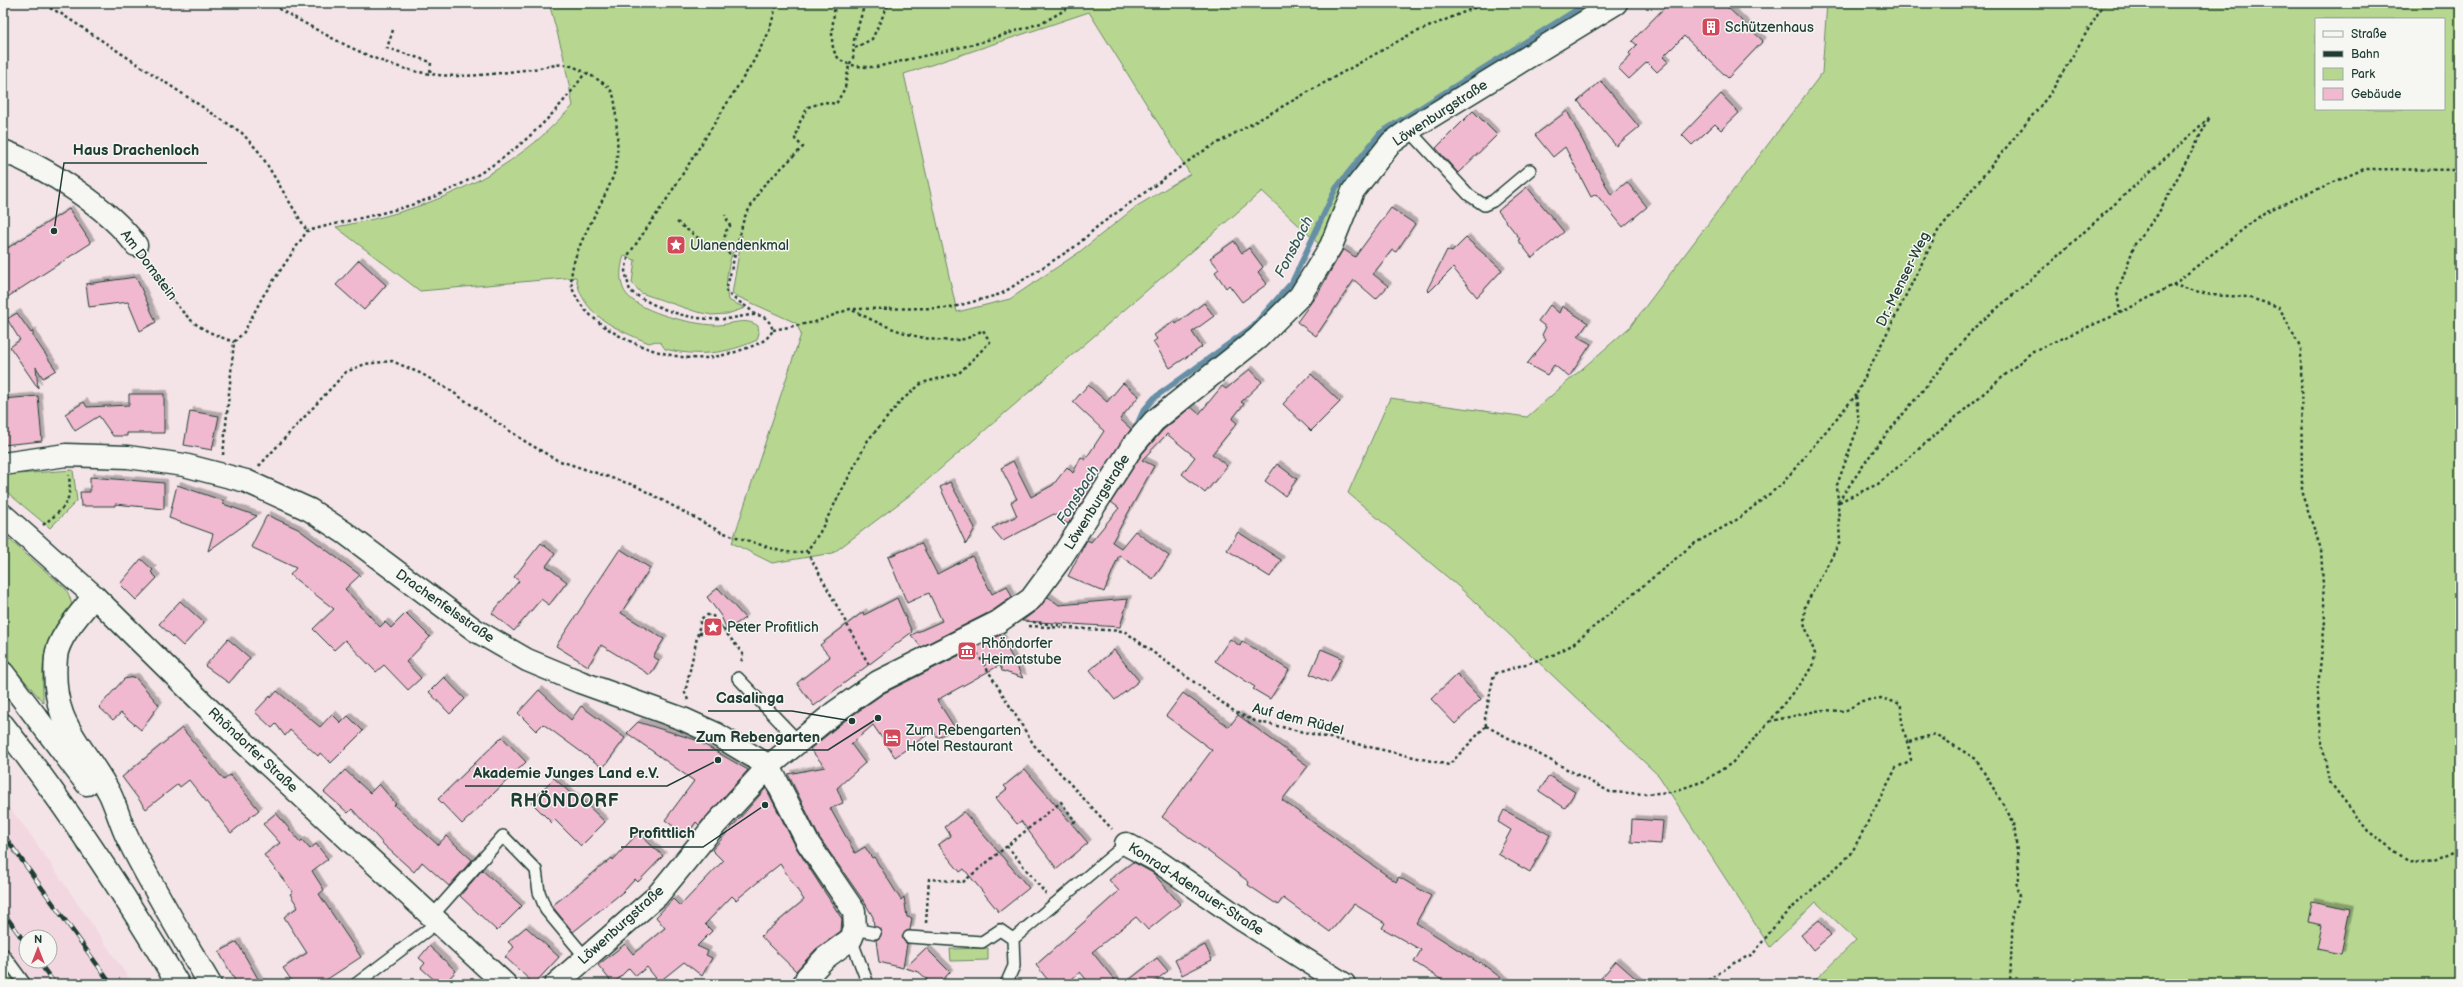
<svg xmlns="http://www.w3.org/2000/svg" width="2463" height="987" viewBox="0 0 2463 987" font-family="'Balsamiq Sans',sans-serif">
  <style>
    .built { fill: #f3d7e0; fill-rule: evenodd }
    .green { fill: #b7d791; stroke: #6b8a62; fill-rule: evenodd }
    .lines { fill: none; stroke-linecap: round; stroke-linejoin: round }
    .stream { stroke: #668fa5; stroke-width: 5.5 }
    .building { fill: #f0b9cf; stroke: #1f3d34; filter: url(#shadow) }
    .service-casing { stroke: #1f3d34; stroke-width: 14 }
    .minor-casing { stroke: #1f3d34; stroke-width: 25 }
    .secondary-casing { stroke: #1f3d34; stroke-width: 25 }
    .trunk-casing { stroke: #1f3d34; stroke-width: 25 }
    .path { stroke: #1f3d34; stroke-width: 2.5; stroke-dasharray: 3 3; stroke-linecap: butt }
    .service { stroke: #f6f6f2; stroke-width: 11 }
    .minor { stroke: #f6f6f2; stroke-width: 22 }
    .secondary { stroke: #f6f6f2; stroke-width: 22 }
    .trunk { stroke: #f6f6f2; stroke-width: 22 }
    .rail-casing { stroke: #1f3d34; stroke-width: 4.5 }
    .rail { stroke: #f6f6f2; stroke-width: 3; stroke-dasharray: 9; stroke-linecap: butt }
    .labels { text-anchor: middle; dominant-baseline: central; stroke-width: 3; stroke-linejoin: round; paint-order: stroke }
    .poi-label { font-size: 14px; fill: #1f3d34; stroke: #f6f6f2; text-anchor: start }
    .street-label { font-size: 14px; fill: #1f3d34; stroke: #f6f6f2 }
    .water-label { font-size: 15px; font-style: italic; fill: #37585a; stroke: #f6f6f2 }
    .district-label { font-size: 18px; font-weight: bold; letter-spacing: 1px; fill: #1f3d34; stroke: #f6f6f2 }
    .leader { fill: none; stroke: #1f3d34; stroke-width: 1.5 }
    .callout-dot { fill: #1f3d34; stroke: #f6f6f2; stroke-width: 1.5 }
    .callout-label { font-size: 15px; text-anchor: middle; font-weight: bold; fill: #1f3d34; stroke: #f6f6f2; stroke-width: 3; stroke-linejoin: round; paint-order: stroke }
  </style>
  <defs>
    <filter id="shadow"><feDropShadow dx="3.5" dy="-3.5" stdDeviation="0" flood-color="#0004"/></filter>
  </defs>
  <rect width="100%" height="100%" fill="#f4e4e8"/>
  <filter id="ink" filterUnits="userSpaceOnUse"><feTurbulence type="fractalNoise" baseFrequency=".025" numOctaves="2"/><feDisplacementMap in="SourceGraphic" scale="8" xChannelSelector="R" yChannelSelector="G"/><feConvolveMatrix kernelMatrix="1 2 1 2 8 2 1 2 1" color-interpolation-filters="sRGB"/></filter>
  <g filter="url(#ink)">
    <path class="built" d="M3,800L28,831L133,984H32L3,944ZM26,937H50V961H26Z"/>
    <path class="green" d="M549,3H1595L1542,40L1387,138L1321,246L1262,191L910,495L833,553L772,563L732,543L801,334L796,323L732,294L742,235C729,254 724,278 728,300L745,308L727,314L712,315L697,312L641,293L632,283L635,260L624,256C620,268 618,285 628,296C644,313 691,324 714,325C729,326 745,316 758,326L759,333L757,340C727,354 697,357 665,349L661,343L656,341L649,343C616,329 582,316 576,277L420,291L336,227C405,214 464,195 521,153C540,140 556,122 573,106L563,54ZM1089,12L1190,174L1137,206L1078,253L1010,299L957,312L904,74Z
      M1827,3H2460V984H1811L1856,940L1816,902L1770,947L1659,776L1459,587L1348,493L1390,398L1527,417L1630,327L1822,73ZM2316,19H2444V109H2316Z
      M73,470L77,501L50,528L3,489L4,475Z
      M3,534L66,589C83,619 56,623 47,646C41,662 43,685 43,702L3,655Z
      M3,944L32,984H3Z
      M988,948V960L951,961L950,949Z"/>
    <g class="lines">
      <path class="stream" d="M1135,429L1143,411L1154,398L1252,327L1292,282L1336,188L1380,133L1587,3"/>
    </g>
    <path class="building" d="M1669,3H1723L1763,41L1728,78L1684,36L1663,57L1668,62L1657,72L1647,62L1629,79L1618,68L1631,56L1629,53L1637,45L1632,41Z
      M1601,81L1639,127L1616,146L1578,101Z
      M1721,94L1739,113L1721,130L1715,124L1692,145L1682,135Z
      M1473,111L1497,135L1458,173L1436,148Z
      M1567,111L1611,195L1627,182L1647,207L1623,227L1596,194L1591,197L1565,147L1553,157L1535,135Z
      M1527,187L1564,232L1532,258L1518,240L1520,239L1498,211Z
      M1391,208L1415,224L1396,252L1392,250L1373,274L1388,286L1376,299L1354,280L1316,336L1297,322L1318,293L1343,249L1355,257Z
      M69,209L91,243L3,300V251Z
      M1466,238L1502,270L1477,297L1453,268L1429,292L1427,290L1447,250L1452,252Z
      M1234,241L1242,253L1249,248L1263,267L1258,272L1267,284L1242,302L1229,285L1226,288L1215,272L1219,269L1210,258Z
      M359,260L386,285L364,310L336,285Z
      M136,277L156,322L140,331L128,302L89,307L86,284Z
      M1204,303L1214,316L1192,332L1202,347L1170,368L1153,342L1157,339L1154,335L1175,321L1176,324Z
      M1550,305L1559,313L1562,306L1588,323L1578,337L1591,344L1569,377L1554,365L1547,375L1527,364L1546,340L1542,335L1546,327L1538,321Z
      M17,313L31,333L33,331V336L56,370L43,378L36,367L38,388L10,347L20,340L7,319Z
      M1250,369L1262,382L1241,402L1244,404L1232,419L1237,423L1212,454L1227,466L1205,493L1182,474L1195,457L1167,434L1142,460L1154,466L1112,542L1121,548L1135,531L1169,556L1153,579L1119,555L1104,592L1068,576L1087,540L1091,542L1119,508L1111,502L1142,454L1163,430L1191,407L1199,414L1222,386L1226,389Z
      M1311,374L1340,402L1311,431L1283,404Z
      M1123,383L1139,396L1120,419L1131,429L1068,524L1054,514L1003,541L992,528L1017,516L1011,502L1017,499L1001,468L1013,461L1031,497L1053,485L1067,467L1073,473L1081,457L1085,460L1104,431L1073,402L1088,385L1107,402Z
      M129,394H164V433H127V436H113L99,416L75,431L65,414L84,402L87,407L129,405Z
      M38,396L42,441L3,445V399Z
      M190,411L219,416L212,450L184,445Z
      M1277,464L1297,479L1285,496L1265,481Z
      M90,477L164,483V509L115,504V506H81L80,492H90Z
      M950,482L975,528L966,544L940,487Z
      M177,485L224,501L223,504L257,516L208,551L213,534L169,518Z
      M267,515L298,529L360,575L345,589L380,627L385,622L391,628L406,613L430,637L406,662L421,678L408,690L384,665L376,672L345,640L334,650L313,629L334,609L290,575L296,568L251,547Z
      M1238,532L1281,560L1270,577L1227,550Z
      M541,543L555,554L546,566L567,582L549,605L541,599L514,631L492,613L519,581L514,577Z
      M921,543L937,574L972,556L992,594L1007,586L1012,597L992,611L921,647L911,635L942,621L929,593L907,603L888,557Z
      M620,549L650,568L621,613L664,639L653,657L659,660L650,675L601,645L588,666L556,646Z
      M141,559L153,570L151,572L157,578L136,600L120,584Z
      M718,588L745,618L727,630L721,616L707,597Z
      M1048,597L1059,605L1128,599L1120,627L1022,621L1038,609Z
      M897,598L912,632L814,706L797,683L830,657L820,645L863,612L864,615Z
      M180,601L204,623L183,646L159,624Z
      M1000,635L1023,678L1002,671L1000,665L937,700L955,728L938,738L933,731L895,757L873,725L851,744L865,763L837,788L843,803L830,808L855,853L865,847L872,858L874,857L901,900L904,897L907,917L912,918L910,930L906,931L902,936L903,940L907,944L903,968L879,962L876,940L880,937L881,930L874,926L873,917L865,903L819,837L788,774L825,767L810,749L843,722L884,693Z
      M228,639L250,658L229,683L205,666Z
      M1230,639L1240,646L1242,641L1289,670L1270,699L1253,689L1255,687L1215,661Z
      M1321,649L1342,658L1330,683L1310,674Z
      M1114,650L1139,681L1115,700L1090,670Z
      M1457,674L1481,699L1455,724L1431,699Z
      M135,677L159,705L141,730L121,713L113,720L99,707L124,679Z
      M444,677L465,699L450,714L429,692Z
      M539,690L571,720L581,706L625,738L603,768L543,724L536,731L518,713Z
      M277,691L320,727L332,714L341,723L348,716L363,731L331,763L320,753L318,756L290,730L285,736L276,724L272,728L255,712L270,696L271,698Z
      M1183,693L1229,727L1238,715L1308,766L1282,800L1396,882L1399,877L1431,896L1416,923L1479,963L1480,962L1509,984H1448L1414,962L1421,950L1382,928L1385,923L1354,904L1330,932L1283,898L1278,905L1248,885L1249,882L1162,817L1212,750L1166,716Z
      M638,722L696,740L748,770L699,825L696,822L686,836L665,820L694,781L627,733Z
      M182,728L224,780L230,775L259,810L231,833L189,780L180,787L178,784L146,809L122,777Z
      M502,737L526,762L462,824L438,799Z
      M1025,769L1088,843L1057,869L1021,821L1017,824L996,798L1007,789L1004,786Z
      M345,770L370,793L379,784L396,804L394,805L438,845L446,836L472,860L449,886L422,862L414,872L384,845L352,809L348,813L324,792Z
      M1549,776L1575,792L1565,808L1539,791Z
      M554,778L581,803L583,801L605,822L581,846L555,820L552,823L531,802Z
      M766,788L797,849L842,919L841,931L816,949L796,971L768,944L761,936L804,900L780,864L736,900L732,896L705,924L712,931L697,946L708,951L706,955L712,958L702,976L684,962L659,982L647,967L636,976L629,968L613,984L598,965L625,944L633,954L665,928L656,917L673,899L680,906L723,861L712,850Z
      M1504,810L1550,835L1530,872L1498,854L1511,830L1498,822Z
      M964,812L1029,888L999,912L964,869L960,872L938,845L951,836L945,827Z
      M276,813L300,842L302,840L310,849L316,844L328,859L312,871L324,890L319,894L361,957L320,984H294L283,968L307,953L284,917L298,907L290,894L293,892L264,855L280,843L263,824Z
      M1632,819L1663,821L1661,844L1631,842Z
      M638,833L663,856L638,882L635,879L624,891L573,932L552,906L612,858L613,860Z
      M1133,862L1153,873L1180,904L1148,930L1136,917L1092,952L1118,984H1090L1080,972L1066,984H1051L1036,965L1119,891L1109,880Z
      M482,870L522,906L497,931L460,896Z
      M2312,901L2350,909L2341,954L2317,949L2322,925L2308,922Z
      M1819,920L1831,935L1813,950L1801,935Z
      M526,927L559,957L534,984L505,957L514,947L508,942Z
      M237,942L261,984H237L219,952Z
      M1205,945L1212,960L1182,975L1175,960Z
      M429,946L456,971L444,984H439L421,968L425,963L419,958Z
      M926,948L950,972L939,984H932L919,972L905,968Z
      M1157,958L1168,971L1151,984H1124Z
      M1616,961L1642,984H1596Z"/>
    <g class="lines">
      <g class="service-casing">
        <path id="service" d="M1409,130L1469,195L1484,205L1493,201L1530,170
          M738,678L799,742
          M432,916L503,836L536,870L539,892L546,910L586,958
          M855,929L875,933
          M909,937L982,942L1000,930L1013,939
          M851,939L868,984
          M1013,939L1126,844
          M3,954L25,984
          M356,984L438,922
          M1006,984L1014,966L1013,939"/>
      </g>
      <g class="minor-casing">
        <path id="minor" d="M3,151C46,167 109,208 136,245
          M3,464L66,455L128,457L184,465L246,481L310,510L345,533L475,630L527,660L580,682L683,719L716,734L769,766L808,843L854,911L855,929L851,939L825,958L807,977L804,984
          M1126,844L1156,860L1241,919L1344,984
          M556,984L657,896L715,825L769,766L835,712L878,682L998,622L1031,599L1059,561L1132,447L1154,421L1258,338L1300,296L1331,246L1353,191L1391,143L1412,128L1616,3"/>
      </g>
      <g class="secondary-casing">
        <path id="secondary" d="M3,515L94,596L222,722L505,984"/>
      </g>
      <g class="trunk-casing">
        <path id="trunk" d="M94,596C82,612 58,636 56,657C50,726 82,741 110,794C117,809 121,825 128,839C153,889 182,936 210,984
          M3,673L87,784
          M3,725C67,807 125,895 178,984"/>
      </g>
      <path class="path" d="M39,3L60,13L242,133L260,153L307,231
        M268,3C317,29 375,67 431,74C465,79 499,73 532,69C543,68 558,63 568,65C577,67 602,81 608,87C616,95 615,106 616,117C617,133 619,154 615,170C607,202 562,259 573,290C588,331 663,361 704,358C718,357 734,353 747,348C758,344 767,341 773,330C771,324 768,319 762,316C752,313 736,318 725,319C691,321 658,310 630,291L625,271L629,254L665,202L753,62L769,32L777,3
        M835,3C831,45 823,68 876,67L975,44L1044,22L1077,3
        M1734,3L1736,5
        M393,30L387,48L431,62L430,74
        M855,48L872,39L889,3
        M677,222L710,247L722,249L734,256
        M722,249L726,231L730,226L725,215
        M147,262C161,282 174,305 192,321C204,331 220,337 234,342
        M2173,285L2211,295L2247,297L2279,307L2301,349L2302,494L2321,549L2325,621L2317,696L2320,732L2329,781L2368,831L2408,861L2433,863L2460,851
        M755,315C747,304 735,302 726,291L744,218L762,187L803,147L795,139L800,122L808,107L825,102L836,104L845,88L849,65L853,58L854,40L865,3
        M773,330L815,322L850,309L950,308L1001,294L1076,246L1098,226L1200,153L1409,35L1486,3
        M223,455L234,342L244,332L263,296L307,231C340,222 374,216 408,206C480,184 542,135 585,73
        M259,466L346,372L365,364L392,361L422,374L451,391L526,442L557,460L636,486L721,532L780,551L795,553L807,551L820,532L868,440L902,400L922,383L959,373L990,342L983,330C977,333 970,338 964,339C926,346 883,326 850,309
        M1838,502L1876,447L1974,328L2049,264L2210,117L2158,214L2135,244L2117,293L2120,313
        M1839,502L1878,484L2033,351L2120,313L2173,285L2265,212L2364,169L2460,170
        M43,525C64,508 72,504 69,475
        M807,551L869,665
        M1033,622L1064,626
        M1029,626L1124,631L1235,712L1255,721L1449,765L1486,726
        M699,633H715L723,628
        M977,653L1034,745L1112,829
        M688,700L685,693L701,619L706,615H712L743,654L741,664
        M1486,726L1610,792L1646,794L1672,792L1704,781L1732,763L1770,721L1813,667L1815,654L1804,623L1805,606L1840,542L1837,485L1859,424L1856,395L1938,231L2050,94L2104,3
        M1486,726L1485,718L1494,674L1551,656L1572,645L1692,545L1738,519L1782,484L1856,395
        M1909,742L1935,734L1976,759L2014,823L2019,872L2016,887L2020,896L2013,911L2010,984
        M1007,846L1046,894
        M926,923L929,879L963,882L1061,802L1075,821L1072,824
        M1703,984L1734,963L1753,954L1781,918L1851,854L1896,768L1911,760C1908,739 1900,726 1901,704L1881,698L1862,701L1845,711L1821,710L1771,721"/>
      <use href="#service" class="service"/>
      <use href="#minor" class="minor"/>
      <use href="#secondary" class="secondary"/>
      <use href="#trunk" class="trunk"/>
      <g class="rail-casing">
        <path id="rail" d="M3,834L111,984
          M3,912L26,944
          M38,961L55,984"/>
      </g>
      <use href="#rail" class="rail"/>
    </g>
  </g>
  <defs>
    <g id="building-square" transform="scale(1)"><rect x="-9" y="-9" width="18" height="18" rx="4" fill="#d1495b" stroke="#f6f6f2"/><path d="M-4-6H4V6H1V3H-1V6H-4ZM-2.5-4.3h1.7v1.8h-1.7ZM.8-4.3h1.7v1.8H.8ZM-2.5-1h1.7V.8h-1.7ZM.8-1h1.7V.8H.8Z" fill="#fff"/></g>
    <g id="sight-square" transform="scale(1)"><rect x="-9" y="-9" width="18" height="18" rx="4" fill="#d1495b" stroke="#f6f6f2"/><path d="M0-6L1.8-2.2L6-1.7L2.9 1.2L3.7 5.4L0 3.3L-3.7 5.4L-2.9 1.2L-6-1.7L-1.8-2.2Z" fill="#fff"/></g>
    <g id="museum-square" transform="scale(1)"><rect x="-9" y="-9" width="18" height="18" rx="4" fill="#d1495b" stroke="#f6f6f2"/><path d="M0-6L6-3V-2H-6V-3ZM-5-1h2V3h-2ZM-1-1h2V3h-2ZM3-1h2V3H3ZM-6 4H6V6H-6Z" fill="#fff"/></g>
    <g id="hotel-square" transform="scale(1)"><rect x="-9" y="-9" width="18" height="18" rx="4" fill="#d1495b" stroke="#f6f6f2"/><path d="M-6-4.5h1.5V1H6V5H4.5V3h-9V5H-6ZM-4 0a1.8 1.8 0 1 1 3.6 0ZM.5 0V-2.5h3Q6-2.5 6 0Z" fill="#fff"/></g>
  </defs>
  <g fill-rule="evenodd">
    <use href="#building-square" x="1711" y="27"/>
    <use href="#sight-square" x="676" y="245"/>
    <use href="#sight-square" x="713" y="627"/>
    <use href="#museum-square" x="967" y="651"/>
    <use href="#hotel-square" x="892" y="738"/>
  </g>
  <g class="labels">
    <g class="poi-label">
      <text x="1725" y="27">Schützenhaus</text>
      <text x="690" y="245">Ulanendenkmal</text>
      <text x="727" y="627">Peter Profitlich</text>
      <text x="981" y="643">Rhöndorfer<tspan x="981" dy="16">Heimatstube</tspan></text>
      <text x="906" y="730">Zum Rebengarten<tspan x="906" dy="16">Hotel Restaurant</tspan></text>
    </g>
    <g class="street-label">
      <text transform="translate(1440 113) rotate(-33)">Löwenburgstraße</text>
      <text transform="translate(149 265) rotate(53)">Am Domstein</text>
      <text transform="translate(1903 279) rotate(-64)">Dr.-Menser-Weg</text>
      <text transform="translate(1097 502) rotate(-58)">Löwenburgstraße</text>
      <text transform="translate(445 606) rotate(35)">Drachenfelsstraße</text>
      <text transform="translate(1298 719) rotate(14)">Auf dem Rüdel</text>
      <text transform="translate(253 750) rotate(43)">Rhöndorfer Straße</text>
      <text transform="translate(1196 889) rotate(33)">Konrad-Adenauer-Straße</text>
      <text transform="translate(621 925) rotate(-42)">Löwenburgstraße</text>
    </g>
    <g class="water-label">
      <text transform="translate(1294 247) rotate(-63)">Fonsbach</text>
      <text transform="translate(1078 495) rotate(-58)">Fonsbach</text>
    </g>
    <g class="district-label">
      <text x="565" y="801">RHÖNDORF</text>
    </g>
  </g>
  <path class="leader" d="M54 231L64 163H207M852 721L792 711H708M878 718L828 750H688M718 760L667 786H465M765 805L703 847H621"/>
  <g class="callout-dot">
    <circle cx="54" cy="231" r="4"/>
    <circle cx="852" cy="721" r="4"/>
    <circle cx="878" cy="718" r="4"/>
    <circle cx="718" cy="760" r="4"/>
    <circle cx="765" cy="805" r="4"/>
  </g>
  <g class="callout-label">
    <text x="136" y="155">Haus Drachenloch</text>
    <text x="750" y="703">Casalinga</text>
    <text x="758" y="742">Zum Rebengarten</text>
    <text x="566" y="778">Akademie Junges Land e.V.</text>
    <text x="662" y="838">Profittlich</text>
  </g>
  <rect width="2463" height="987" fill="none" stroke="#f6f6f2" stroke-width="16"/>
  <rect x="8" y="8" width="2447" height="971" fill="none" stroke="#1f3d34" stroke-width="1.5" filter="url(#ink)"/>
  <rect x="2315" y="18" width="130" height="92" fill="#f6f6f2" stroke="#a0aca6"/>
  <rect x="2323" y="31" width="20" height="6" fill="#f6f6f2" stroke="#a0aca6"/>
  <text x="2351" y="38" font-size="12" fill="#1f3d34">Straße</text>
  <rect x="2323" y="51" width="20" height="6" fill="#1f3d34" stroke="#a0aca6"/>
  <text x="2351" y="58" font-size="12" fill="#1f3d34">Bahn</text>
  <rect x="2323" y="68" width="20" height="12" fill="#b7d791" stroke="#a0aca6"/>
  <text x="2351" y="78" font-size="12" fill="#1f3d34">Park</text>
  <rect x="2323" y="88" width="20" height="12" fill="#f0b9cf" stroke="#a0aca6"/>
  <text x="2351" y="98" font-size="12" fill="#1f3d34">Gebäude</text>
  <g transform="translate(38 949)"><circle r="19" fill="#f6f6f2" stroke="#a0aca6"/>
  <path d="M0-3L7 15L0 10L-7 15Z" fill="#d1495b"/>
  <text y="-6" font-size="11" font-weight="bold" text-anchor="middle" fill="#1f3d34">N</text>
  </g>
</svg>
